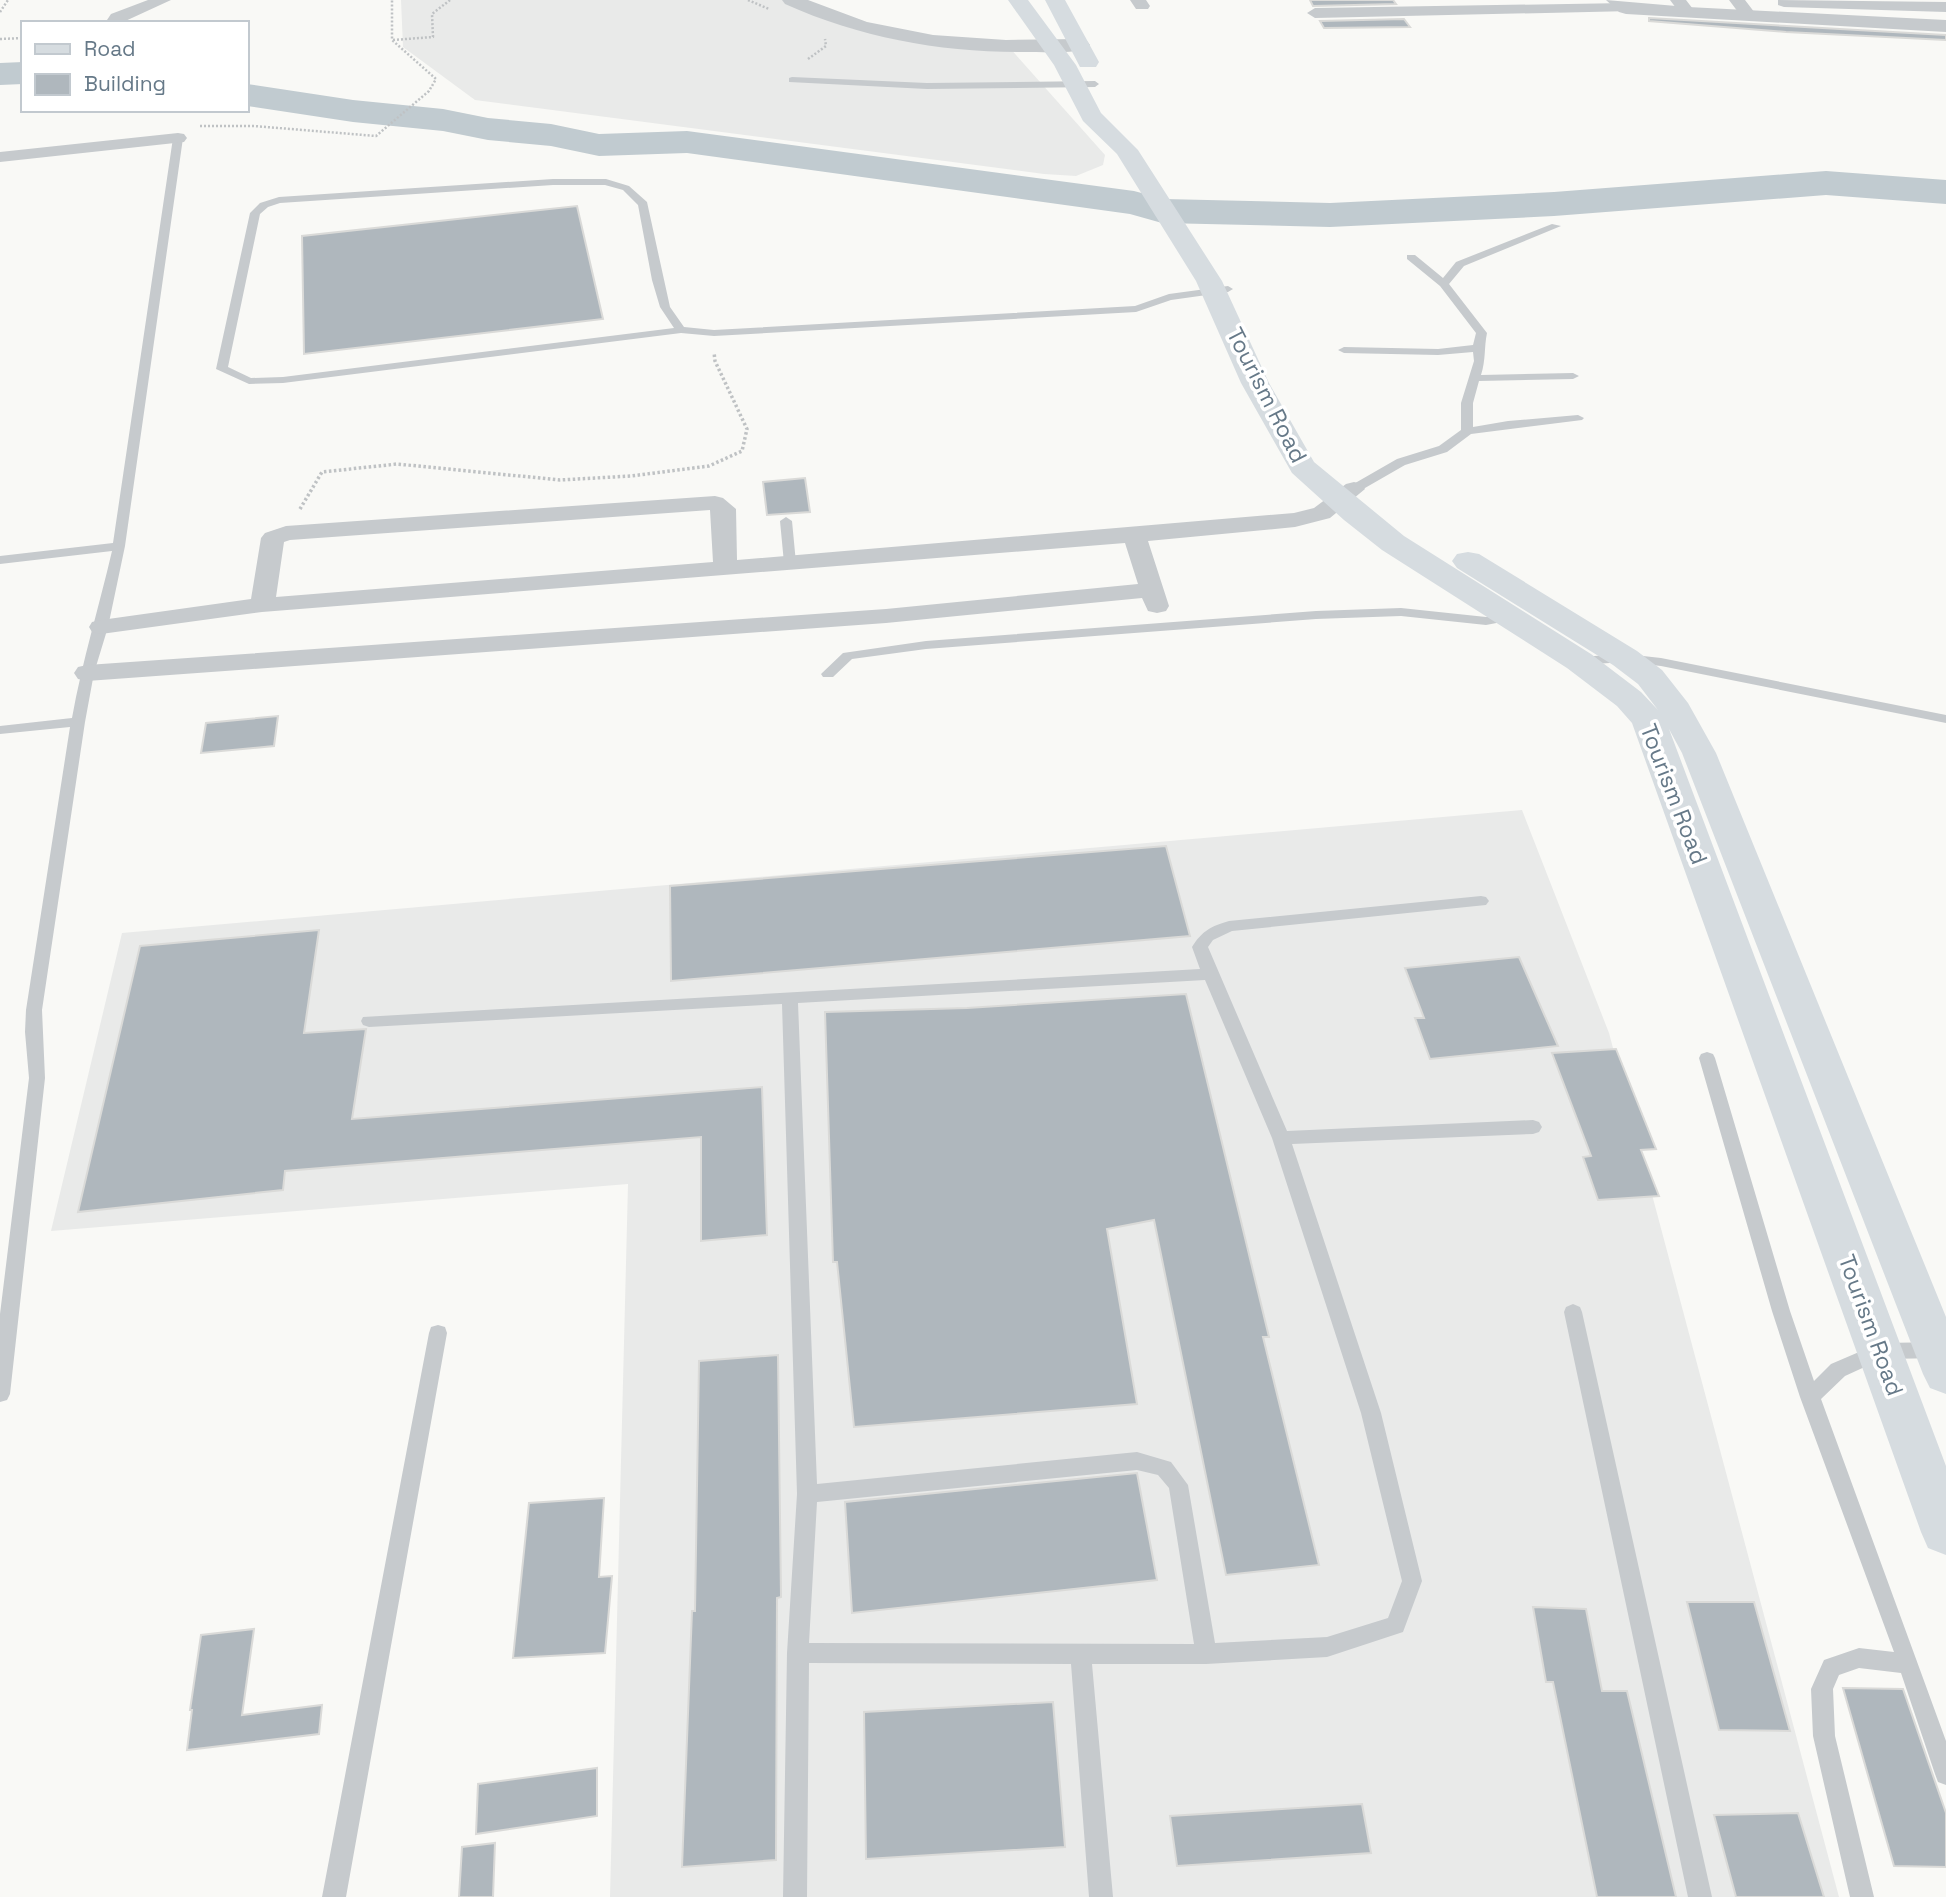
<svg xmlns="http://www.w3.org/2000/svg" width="1946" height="1897" viewBox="0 0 1946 1897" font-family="'Space Grotesk',sans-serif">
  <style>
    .built { fill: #e9eae9 }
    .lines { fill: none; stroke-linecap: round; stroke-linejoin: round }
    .river { fill: #c1cbd0; fill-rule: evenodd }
    .building { fill: #afb7bd; stroke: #dadad8; stroke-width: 2 }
    .path-far1 { stroke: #bfc2c4; stroke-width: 2.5; stroke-dasharray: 2 2; stroke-linecap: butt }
    .path { stroke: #bfc2c4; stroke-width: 3.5; stroke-dasharray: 2.5 2.5; stroke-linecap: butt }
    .service { fill: #c6cacd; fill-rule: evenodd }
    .minor { fill: #c6cacd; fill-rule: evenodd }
    .tertiary { fill: #c6cacd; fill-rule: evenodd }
    .secondary { fill: #d6dce0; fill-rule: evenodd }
    .labels { text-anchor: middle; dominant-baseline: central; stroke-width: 7; stroke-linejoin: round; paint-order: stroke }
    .street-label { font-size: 23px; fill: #667988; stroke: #fff }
  </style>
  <rect width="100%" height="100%" fill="#f9f9f6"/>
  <path class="built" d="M401,0H790L851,28L895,39L1009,47L1105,155L1103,165L1076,176L1044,174L475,100L403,47Z
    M1522,810L1609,1033L1839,1897H610L628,1184L51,1231L122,933Z"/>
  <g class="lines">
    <path class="river" d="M23,62V84L0,85V63Z
      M247,84L353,100L443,109L488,118L551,124L599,134L687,131L1134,191L1164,199L1330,203L1554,192L1826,171L1946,180V204L1826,195L1554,216L1330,227L1162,223L1130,214L687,153L599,156L551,146L488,140L443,131L353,122L247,106Z"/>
  </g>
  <path class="building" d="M1310,0H1393L1396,4L1313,6Z
    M1649,18L1946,35V40L1786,32L1649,21Z
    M1404,19L1410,27L1324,28L1320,21Z
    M577,206L603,319L304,354L302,236Z
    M805,478L810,512L767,515L763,482Z
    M278,716L274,746L201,753L206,723Z
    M1166,846L1190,936L671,981L670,886Z
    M319,930L304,1033L366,1029L352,1119L762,1087L767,1235L701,1241V1137L285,1171L283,1190L78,1212L140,946Z
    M1519,957L1558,1046L1430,1059L1415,1018H1424L1405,968Z
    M1186,994L1269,1337H1263L1319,1565L1226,1575L1154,1220L1107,1229L1137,1404L854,1427L837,1262H833L825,1012L967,1008Z
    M1616,1049L1656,1149L1641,1150L1659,1196L1598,1200L1583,1157L1591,1156L1552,1053Z
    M778,1355L781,1597L777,1598L776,1860L682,1867L692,1611H695L699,1361Z
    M1137,1473L1157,1580L852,1613L845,1502Z
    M604,1498L599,1577L612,1576L605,1653L513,1658L529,1503Z
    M1687,1602H1754L1790,1731L1719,1730Z
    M1533,1607L1586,1609L1602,1691H1627L1676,1897H1597L1553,1682H1546Z
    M254,1629L242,1715L322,1705L319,1734L187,1750L192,1710H190L201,1635Z
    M1843,1688L1903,1689L1946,1813V1867L1894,1866Z
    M1053,1702L1065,1847L866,1859L864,1712Z
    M597,1768V1816L476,1834L478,1784Z
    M1362,1804L1371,1853L1177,1866L1170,1816Z
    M1798,1813L1824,1897H1736L1714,1815Z
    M495,1843L493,1897H459L462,1847Z"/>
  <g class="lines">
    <path class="path-far1" d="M748,0L769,9
      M0,12L8,0
      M0,39L23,38
      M393,40L433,37L432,14L450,0
      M808,59L826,46L825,39
      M200,126H254L376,136L429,91L436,79L392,40V0"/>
    <path class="path" d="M300,509L322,472L397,464L560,480L631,476L709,466L742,451L747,429L715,361L714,352"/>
    <path class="service" d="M792,77L927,83L1095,81L1099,84L1095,87L927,89L789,82V78Z
      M178,135L183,138L125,546L108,627L94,673L85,722L42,1010L45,1078L10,1394L7,1400L0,1402V1314L29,1078L25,1032L26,1010L70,727L0,734V726L72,718C82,662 99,607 112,551L0,564V556L113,543L173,138Z
      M553,179H606L629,186L647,202L670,307L684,327L714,330L1135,306L1169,294L1228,286L1233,289L1228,292L1171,300L1136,312L714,336L681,333L283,383L249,384L216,369L250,213L260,203L279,197ZM553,185H605L623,190L638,205L652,280L660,307L674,328L283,377L251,378L228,367L260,214L268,207L280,203Z
      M1552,224L1561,226L1464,266L1449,284L1487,333C1484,347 1486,360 1481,375L1573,373L1579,376L1573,379L1479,381L1473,403V427L1508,421L1578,415L1584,418L1582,420L1471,434L1447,452L1405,465L1358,492H1350V486L1397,459L1439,446L1461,430V403L1474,361L1473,352L1438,355L1344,353L1338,350L1344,347L1438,349L1473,345L1476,333L1440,286L1407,259V255H1415L1443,278L1456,262Z
      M786,517L792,521L796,563L790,567L784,563L780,521Z
      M1401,608L1486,617L1507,613L1514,617L1512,620L1486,625L1401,616L1316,619L926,649L852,659L833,677H823L821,674L843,653L926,641L1316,611Z
      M1625,654L1661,658L1946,715V723L1661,666L1625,662L1579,665L1572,661L1579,657Z
      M1481,896L1486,897L1489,901L1486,905L1232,931L1213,940L1208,947L1287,1131L1533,1120L1539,1122L1542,1127L1539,1132L1533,1134L1292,1144L1381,1413L1422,1581L1403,1632L1327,1657L1206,1664H1092L1113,1897H1089L1071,1664L809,1663L807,1897H783L787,1653L797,1494L782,1004L369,1027L363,1025L361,1021L363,1017L1200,969L1192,947C1202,931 1211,926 1229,921ZM1205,980L1272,1138L1361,1413L1402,1581L1388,1618L1327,1637L1215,1643L1188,1485L1171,1462L1137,1452L817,1484L798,1003ZM1137,1470L1158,1475L1169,1488L1194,1644L809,1643L817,1502Z
      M1707,1052L1713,1054L1715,1058L1790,1311L1814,1381L1831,1364L1880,1343L1946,1342V1358L1882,1359L1845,1376L1821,1399L1946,1741V1785L1938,1782L1935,1774L1901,1673L1859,1668L1839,1675L1833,1689L1835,1736L1874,1897H1850L1813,1736L1811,1689L1824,1660L1859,1648L1894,1652L1800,1397L1772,1311L1699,1058L1701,1054Z
      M1573,1304L1580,1307L1582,1312L1712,1897H1688L1564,1312L1566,1307Z
      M438,1325L445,1327L447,1333L346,1897H322L429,1333L431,1327Z"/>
    <path class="minor" d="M148,0H171L121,23H105L111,14Z
      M1130,0H1146L1150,6L1148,9H1136Z
      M1670,0H1686L1696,13L1694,16H1682Z
      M1729,0H1745L1758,17L1756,20H1744Z
      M1778,0L1946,2V12L1784,7L1778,5Z
      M1626,3L1634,8L1632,11L1315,18L1307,13L1315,8Z
      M178,133L184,134L187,138L184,142L0,162V152Z
      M1354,482L1362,484L1365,489L1330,518L1295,527L1148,541L1169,606L1166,611L1157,613L1148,611L1142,598L886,623L87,681L78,679L74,673L78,667L87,665L886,609L1138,584L1125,543L262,612L101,634L92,632L89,627L92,622L101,620L251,599L261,538L265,533L286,526L715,496L723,498L736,509L737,560L1294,513L1314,508L1346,484ZM710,510L713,562L276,597L284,542L290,540Z"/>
    <path class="tertiary" d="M782,0H808L867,22L933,35L1006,40L1080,39L1087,41L1090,45L1087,49C1067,54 1043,52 1022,52C939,52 861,38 785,4Z
      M1606,0L1688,7L1946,20V32L1626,14L1619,12Z"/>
    <path class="secondary" d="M1008,0H1028L1076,65L1101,113L1138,150L1222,281L1269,383L1314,462L1404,536L1591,654L1641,692L1658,710L1638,684L1613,665L1457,568L1452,561L1457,554L1468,552L1479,554L1637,651L1662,670L1688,703L1716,753L1946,1317V1394L1930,1388L1923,1374L1682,753L1669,729L1946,1466V1555L1928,1548L1921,1532L1632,723L1617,706L1567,668L1382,550L1344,520L1292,473L1241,383L1196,281L1117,154L1083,121L1054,65Z
      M1045,0H1065L1099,62L1096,67H1080Z"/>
  </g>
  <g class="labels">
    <g class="street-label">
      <text transform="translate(1267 395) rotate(63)">Tourism Road</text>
      <text transform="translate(1674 794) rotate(69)">Tourism Road</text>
      <text transform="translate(1871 1325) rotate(70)">Tourism Road</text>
    </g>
  </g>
  <rect x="21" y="21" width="228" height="91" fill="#ffffff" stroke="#c2c9cf" stroke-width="2"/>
  <rect x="35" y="44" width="35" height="10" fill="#d6dce0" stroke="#c2c9cf" stroke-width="2"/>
  <text x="84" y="56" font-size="21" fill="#667988">Road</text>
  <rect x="35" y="74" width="35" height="21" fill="#afb7bd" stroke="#c2c9cf" stroke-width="2"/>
  <text x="84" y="91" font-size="21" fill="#667988">Building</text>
</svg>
